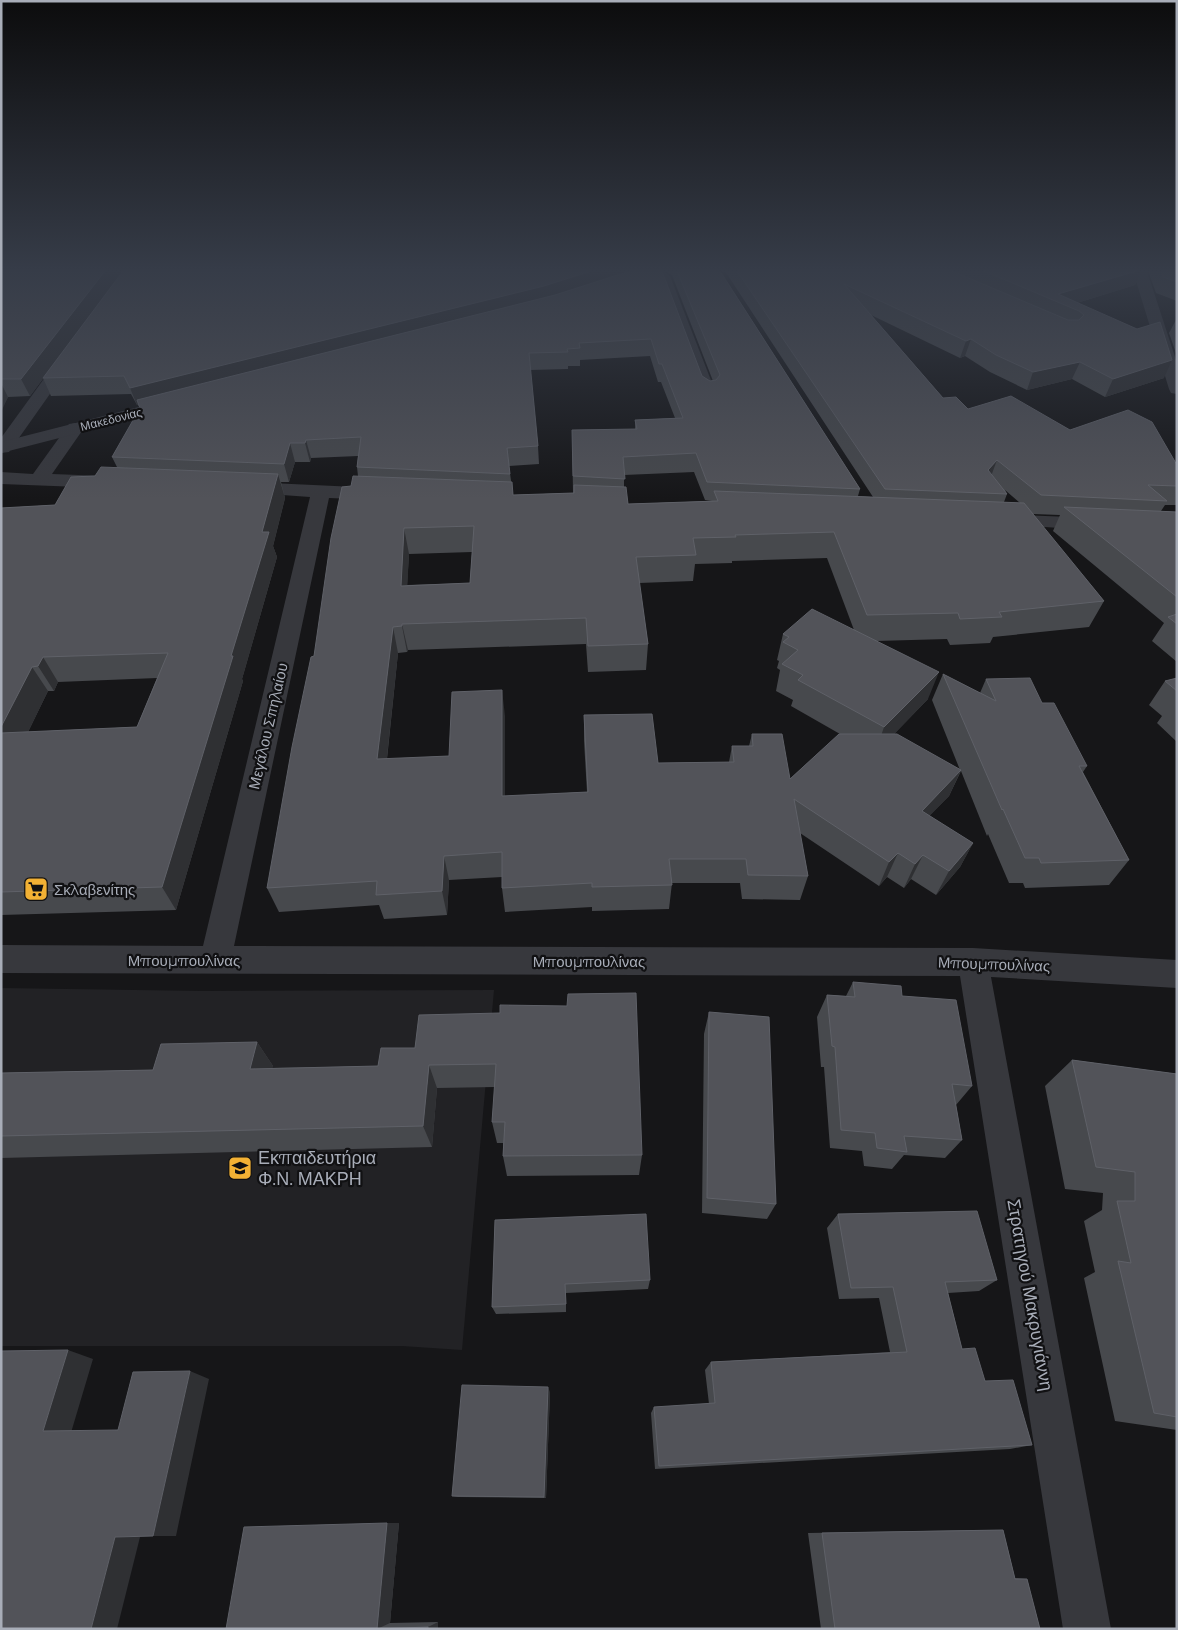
<svg xmlns="http://www.w3.org/2000/svg" width="1178" height="1630" viewBox="0 0 1178 1630" font-family="Montserrat,sans-serif">
  <style>
    .built { fill: #222225 }
    .lines { fill: none; stroke-linecap: round; stroke-linejoin: round }
    .service { fill: #37383d; fill-rule: evenodd }
    .minor { fill: #37383d; fill-rule: evenodd }
    .tertiary { fill: #37383d; fill-rule: evenodd }
    .wall { fill: #47494d; fill-rule: evenodd }
    .shaded-wall { fill: #2f3033 }
    .building { fill: #525359; stroke: #5f6168; fill-rule: evenodd }
    .labels { text-anchor: middle; dominant-baseline: central; stroke-width: 4.5; stroke-linejoin: round; paint-order: stroke }
    .far-street-label { font-size: 12px; fill: #a8adb8; stroke: #111113 }
    .street-label { font-size: 15px; fill: #a8adb8; stroke: #111113 }
    .poi-label { font-size: 15px; fill: #a8adb8; stroke: #111113; text-anchor: start }
    .near-poi-label { font-size: 18px; fill: #a8adb8; stroke: #111113; text-anchor: start }
    .near-street-label { font-size: 18px; fill: #a8adb8; stroke: #111113 }
  </style>
  <rect width="100%" height="100%" fill="#161618"/>
  <path class="built" d="M1,988L202,991L494,990L462,1350L402,1346H1Z"/>
  <g class="lines">
    <path class="service" d="M651,271H663L670,276L716,393L714,396L709,397L702,393L660,278Z"/>
    <path class="minor" d="M68,352L74,354L76,357L9,452L1,453V438L62,354Z
      M75,423L81,424L84,428L52,474L106,476L113,478L116,482L113,486L106,488L1,484V472L33,474L69,424Z
      M247,482L378,488L385,490L388,494L385,498L378,500L329,498L234,946L973,948L1177,960V988L991,977L1111,1629H1063L960,976L1,973V945L203,946L310,497L240,492L237,488L240,484Z
      M1001,514L1093,518L1100,520L1103,524L1100,528L1093,530L994,524L991,520L994,516Z"/>
    <path class="tertiary" d="M1133,271H1147L1177,363V394L1171,393L1169,389Z
      M174,398L180,399L183,403L180,407L1,453V442Z"/>
  </g>
  <path class="wall" d="M1,271H662L702,376L710,381H713L672,275L665,271H720L860,489L858,496L873,497L725,271H1142L1135,285L1077,303L1164,378L1105,397L1072,379L1027,390L990,372L965,356L960,358L871,315L943,398L968,409L1070,430L1177,465V505H1165L1161,511L1177,512V662L1152,641L1164,623L1053,531L1060,515L1033,514L1031,513L1104,601L1089,627L993,637L990,643L950,645L947,639L876,641L928,699L894,734L960,770L932,700L943,674L980,693L986,679L1042,703L1087,766L1083,772L1129,860L1109,885L1025,888L1023,883H1009L988,834L987,836L961,771L949,796L929,816L973,843L960,867L936,895L911,879L904,888L887,877L879,886L800,833L808,876L800,900L742,899L740,883H672L669,909L592,911V907L505,912L502,888V877L449,880L447,915L384,919L379,905L279,912L267,888L314,656L351,486L358,476L357,467L358,456L311,458L310,462H295L289,482H281L285,498L273,546L277,557L242,679L243,681L176,910L1,915V508L55,505L95,476L117,467L112,457L140,408L138,405H137L131,394L51,396L43,378L89,316L30,396L8,397L1,410ZM650,356L658,382H661L675,418L635,420V429L572,430L573,493L513,495L509,466L539,464L538,446L530,370L568,369V366H580V360ZM694,472L705,500L712,501L628,504L624,487V475ZM1005,490L1020,503L1004,502L1007,494ZM472,552L470,583L407,585L409,554ZM827,558L854,630L783,634L777,660L779,661L777,668L780,670L776,691L793,700L791,706L840,734L790,779L752,734L749,746H732L729,762L658,763L584,715V741L587,792L505,796V716L449,756L387,759L398,653L407,652L408,650L586,644L588,672L646,670L648,644L639,583L693,581L695,564L732,563V561ZM157,678L137,727L28,732L48,691H54L58,682Z
    M1148,271H1177V301L1156,293Z
    M1177,318V356L1169,333Z
    M1177,678V742L1157,723L1162,716L1149,705L1165,681Z
    M853,982L902,996L972,1086L956,1105L962,1140L945,1158L904,1155L892,1169L864,1166L862,1151L830,1148L824,1067H821L817,1017L827,995L846,996Z
    M709,1012L776,1204L767,1219L702,1213L704,1034Z
    M500,1013L642,1155L639,1175L507,1176L503,1156V1143H497L492,1122L495,1087L437,1088L432,1147L1,1158V1073L153,1070L257,1042L273,1066L272,1068L378,1066L415,1048Z
    M1072,1060L1177,1074V1430L1115,1421L1084,1278L1095,1272L1084,1221L1102,1210L1103,1193L1065,1189L1045,1086Z
    M838,1214L997,1280L979,1291L948,1293L962,1349L1032,1445L1010,1449L655,1469L651,1413L654,1407L709,1404L705,1370L711,1362L890,1352L879,1298L839,1299L827,1228Z
    M495,1220L650,1280L648,1289L566,1293V1312L496,1314L492,1307Z
    M550,1392L546,1498L458,1497L452,1496Z
    M387,1523H399L390,1623L438,1622V1629H226Z
    M979,1530H1003L1015,1578L1027,1579L1040,1629H821L808,1533Z"/>
  <path class="shaded-wall" d="M105,271H123L30,396L21,379Z
    M591,271H638L544,302L137,400L138,405H137L130,388Z
    M1137,271H1142L1135,285L1067,306L1058,294Z
    M971,339L965,356L960,358L966,341Z
    M1172,360L1164,378L1105,397L1113,379Z
    M1080,362L1072,379L1027,390L1033,372Z
    M1,383L8,397L2,410L1,409Z
    M306,440L311,458L310,462L305,443Z
    M290,443L295,462L289,482L284,464Z
    M997,460L990,479L988,470Z
    M278,474L285,498L273,546L277,557L242,679L243,681L176,910L162,887L231,656L262,532Z
    M404,528L409,554L406,612L401,586Z
    M402,624L408,650L407,652L402,626Z
    M393,627L398,653L384,785L377,759Z
    M43,657L58,682L54,691L38,666Z
    M32,667L48,691L16,757L1,737V727Z
    M939,672L928,699L875,754L884,727Z
    M502,690L505,716V821L502,796Z
    M961,770L949,796L910,836L922,811Z
    M973,843L960,867L936,895L949,871Z
    M898,853L887,877L879,886L889,862Z
    M923,855L911,879L904,888L915,864Z
    M444,856L449,880L447,915L442,891Z
    M257,1042L273,1066L267,1092L250,1069Z
    M429,1065L437,1088L432,1147L423,1126Z
    M68,1350L93,1359L70,1436L43,1431Z
    M190,1371L209,1379L176,1536H153Z
    M548,1387L550,1392L546,1498L544,1497Z
    M387,1523H399L390,1623L377,1629Z
    M115,1537H140L117,1629H91Z
    M438,1622V1629H428V1627Z"/>
  <path class="building" d="M1,271H105L21,379H1Z
    M123,271H591L544,286L130,388L124,376L43,378Z
    M630,271H662L702,376L710,381L716,380L720,375L677,271H720L860,489L707,482L696,453L623,457L625,479L573,476L572,430L637,429L635,420L683,418L662,364H659L651,339L579,343L580,348L567,349L568,352L529,353L538,446L507,448L510,474L357,467L361,437L306,440L305,443H290L284,464L112,457L140,408L137,400L555,295Z
    M737,271H952L1068,320H1079L1084,315L1079,311L984,271H1137L1058,294L1137,329L1160,322L1172,360L1113,379L1080,362L1033,372L996,355L971,339L966,341L844,284L943,398L956,397L968,409L1011,396L1070,430L1128,410L1152,422L1177,465V486L1148,485L1167,501L1041,495L997,460L988,470L1007,494L885,489Z
    M1161,271H1177V282L1163,277Z
    M101,467L278,474L262,532H269L231,656H233L162,887L1,892V733L137,727L168,653L43,657L38,666L32,667L1,727V508L55,505L71,477L95,476Z
    M353,476L512,482L513,495L574,493V485L626,487L628,504L718,501L714,491L1024,503L1104,601L999,612L1002,617L960,619L958,613L867,615L834,532L735,535L736,537L693,538L696,555L636,557L648,644L588,646L586,618L402,624V626L393,627L377,759L449,756L452,692L502,690V796L588,792L584,715L652,714L658,763L734,762L732,746H753L752,734H782L790,779L839,734H897L961,770L922,811L973,843L949,871L923,855L915,864L898,853L889,862L794,799L808,876L748,875L746,859H669L672,885L592,887V883L502,888V852L444,856L442,891L376,895L377,881L267,888L292,747L311,657L314,656L331,538L342,487L351,486ZM474,526L470,583L401,586L404,528Z
    M1064,507L1177,512V597Z
    M812,609L939,672L884,727L798,680L803,675L782,664L798,650L783,642L789,637L783,634Z
    M1177,614V624L1168,617Z
    M943,674L996,701L986,679L1030,678L1042,703H1054L1087,766H1079L1129,860L1041,863L1039,858H1025L1003,809L1002,810Z
    M1177,678V691L1165,681Z
    M853,982L901,986L902,996L956,1000L972,1086L952,1084L962,1140L904,1136L907,1152L877,1148L875,1133L841,1130L835,1047L832,1046L827,995L855,997Z
    M636,993L642,1155L503,1156L505,1122H492L496,1064L429,1065L423,1126L1,1136V1073L153,1070L161,1044L257,1042L250,1069L378,1066L381,1048H415L419,1015L500,1013V1005L567,1006L568,994Z
    M709,1012L769,1017L776,1204L707,1198Z
    M1072,1060L1177,1074V1417L1154,1413L1118,1261L1131,1263L1117,1201H1135V1172L1096,1167Z
    M977,1211L997,1280L945,1282L962,1349L975,1348L985,1381L1013,1380L1032,1445L659,1466L654,1407L715,1403L711,1362L907,1352L893,1287L851,1288L838,1214Z
    M646,1214L650,1280L565,1284L566,1304L492,1307L495,1220Z
    M68,1350L43,1431L118,1430L133,1372L190,1371L153,1536L115,1537L91,1629H1V1351Z
    M462,1385L548,1387L544,1497L452,1496Z
    M387,1523L377,1629L428,1627V1629H226L244,1527Z
    M1003,1530L1015,1579H1027L1040,1629H835L822,1533Z"/>
  <linearGradient id="sky" x2="0" y2="1"><stop stop-color="#0c0c0d"/><stop offset="0.54" stop-color="#363c48"/><stop offset="1" stop-color="#363c48" stop-opacity="0"/></linearGradient>
  <rect width="1178" height="499" fill="url(#sky)"/>
  <defs>
    <g id="supermarket-square" transform="scale(1.25)"><rect x="-9" y="-9" width="18" height="18" rx="4" fill="#f2b134" stroke="#111113"/><path d="M-6-5.5h2.5l.6 2H6L4.5 2H-2.5L-4.4-4H-6ZM-1.5 3.2a1.3 1.3 0 1 0 .1 0ZM3 3.2a1.3 1.3 0 1 0 .1 0Z" fill="#111"/></g>
    <g id="school-square" transform="scale(1.25)"><rect x="-9" y="-9" width="18" height="18" rx="4" fill="#f2b134" stroke="#111113"/><path d="M0-5L7-2L0 1L-7-2ZM-4 1L0 2.5L4 1V4Q0 6-4 4Z" fill="#111"/></g>
  </defs>
  <g fill-rule="evenodd">
    <use href="#supermarket-square" x="36" y="889"/>
    <use href="#school-square" x="240" y="1168"/>
  </g>
  <g class="labels">
    <g class="far-street-label">
      <text transform="translate(111 419) rotate(-14)">Μακεδονίας</text>
    </g>
    <g class="street-label">
      <text transform="translate(268 726) rotate(-77)">Μεγάλου Σπηλαίου</text>
      <text x="184" y="960">Μπουμπουλίνας</text>
      <text x="589" y="961">Μπουμπουλίνας</text>
      <text transform="translate(994 964) rotate(2)">Μπουμπουλίνας</text>
    </g>
    <g class="poi-label">
      <text x="54" y="889">Σκλαβενίτης</text>
    </g>
    <g class="near-poi-label">
      <text x="258" y="1158">Εκπαιδευτήρια<tspan x="258" dy="21">Φ.Ν. ΜΑΚΡΗ</tspan></text>
    </g>
    <g class="near-street-label">
      <text transform="translate(1030 1295) rotate(80)">Στρατηγού Μακρυγιάννη</text>
    </g>
  </g>
  <rect width="1178" height="1630" fill="none" stroke="#a8adb8" stroke-width="5"/>
</svg>
